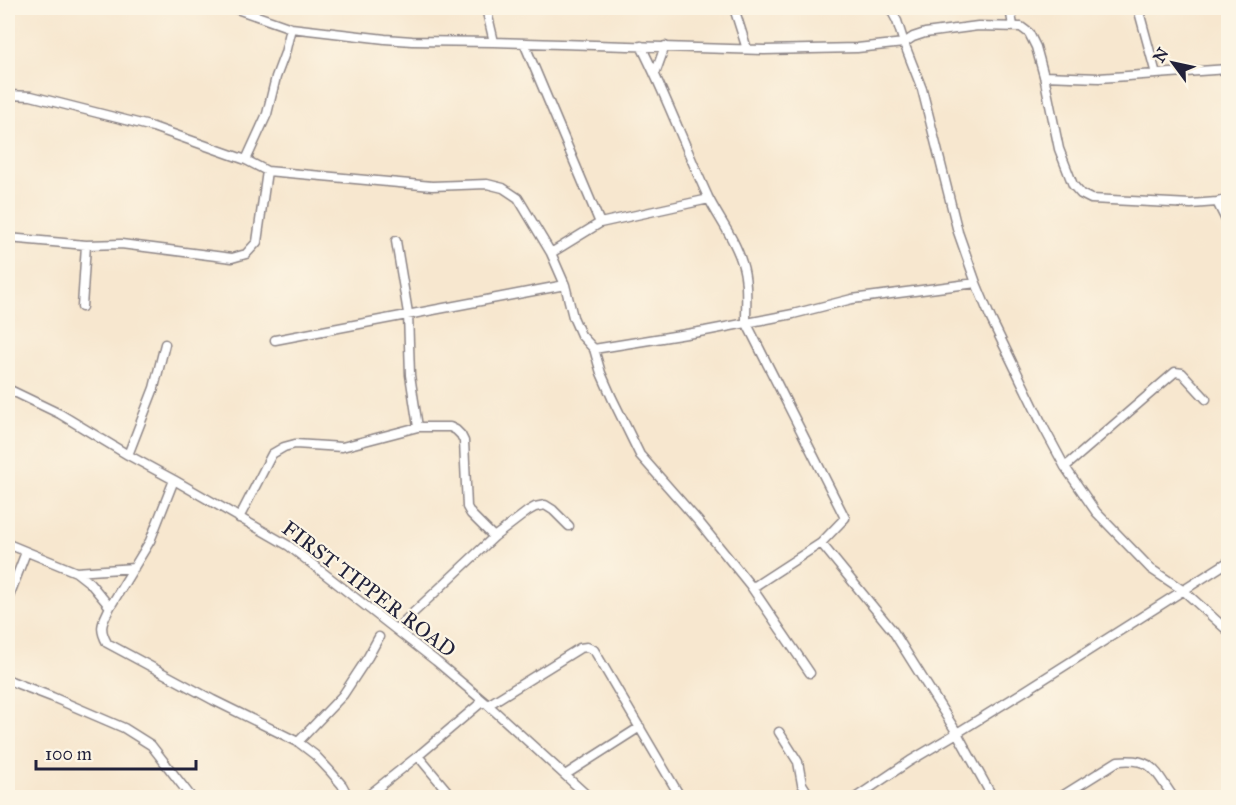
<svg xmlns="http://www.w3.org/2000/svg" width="1236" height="805" viewBox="0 0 1236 805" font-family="'IM FELL Great Primer',serif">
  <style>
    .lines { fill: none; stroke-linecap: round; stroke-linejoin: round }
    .minor-casing { stroke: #8c8485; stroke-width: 11 }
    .minor { stroke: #fff; stroke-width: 8 }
    .labels { text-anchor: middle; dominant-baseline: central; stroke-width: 4.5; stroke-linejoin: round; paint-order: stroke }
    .street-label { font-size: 21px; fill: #22223b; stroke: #fcf5e5 }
  </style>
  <rect width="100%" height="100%" fill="#fcf5e5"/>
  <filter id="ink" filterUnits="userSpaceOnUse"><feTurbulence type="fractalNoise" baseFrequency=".0167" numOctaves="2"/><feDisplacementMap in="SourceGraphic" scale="12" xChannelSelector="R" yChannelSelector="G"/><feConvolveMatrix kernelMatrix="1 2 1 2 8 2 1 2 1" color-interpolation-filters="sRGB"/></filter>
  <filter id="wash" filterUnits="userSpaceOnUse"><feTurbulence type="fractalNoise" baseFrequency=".008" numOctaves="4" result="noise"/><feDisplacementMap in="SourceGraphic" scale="24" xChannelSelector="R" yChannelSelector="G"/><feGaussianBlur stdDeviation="1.35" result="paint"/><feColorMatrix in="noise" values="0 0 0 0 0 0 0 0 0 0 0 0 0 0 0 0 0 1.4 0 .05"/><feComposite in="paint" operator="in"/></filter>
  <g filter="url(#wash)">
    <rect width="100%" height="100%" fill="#f7e7cf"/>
  </g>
  <g filter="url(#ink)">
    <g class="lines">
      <g class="minor-casing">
        <path id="minor" d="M234,8L291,28L385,39L412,41L494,42L764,50L857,48L904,43L922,89L958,232L976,283L991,319L1044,428L1065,467L1096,512L1151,569L1184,591L1228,631
          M486,8L494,42
          M734,8L747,49
          M890,8L897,21L904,43L913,37L925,33L978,26L1021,27L1029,33L1036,47L1044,76L1059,149L1073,185L1081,194L1091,199L1191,204L1217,202L1228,199
          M1010,8L1013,26
          M1138,8L1156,74
          M524,43L600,223
          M655,74L665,46
          M1044,76L1099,78L1228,69
          M8,95L31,96L153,127L246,160L267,171L432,186L487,184L503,188L518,198L551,253L565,285L573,317L581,335L594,349L601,373L612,398L640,455L699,522L750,585L755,586L821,543L845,518L746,322C746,303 748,281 742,263C735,239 719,219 708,197C685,147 666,95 641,46
          M246,160L267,114L276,77L285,53L291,28
          M1217,202L1228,224
          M8,238L86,245L121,244L232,258L246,254L257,242L267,171
          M396,241L408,313L410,375L418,427
          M551,253L600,223L709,199
          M82,307L86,245
          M275,340L565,285
          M594,349L705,331L793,314L852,299L976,283
          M8,389L60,414L128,455L174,480L289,546L436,661L488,705L590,798
          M128,455L154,388L165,344
          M1065,467L1175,372L1182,373L1206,399
          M239,518L272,454L284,447L295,444L342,447L418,427H450L456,430L461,435L464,441L467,507L471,514L494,537
          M821,543L893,631L957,733L993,798
          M8,544L76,572L90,583L110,607C103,622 98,627 107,643L213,700L298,742L315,755L330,771L342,785L349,798
          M76,572L134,568
          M750,585L810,673
          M8,599L26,552
          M110,607L150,541L174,480
          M396,629L494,537L528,511L535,507L545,505L553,510L569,526
          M8,680L52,697L124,728L151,745L192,798
          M488,705L580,648L587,647L594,650L681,798
          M779,732L798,762L802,784L811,798
          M298,742L343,695L368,657L379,637
          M418,756L453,798
          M565,775L640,727
          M365,798L418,756L483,701
          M855,798L910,761L957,733L1028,689L1228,562
          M1059,798L1118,761C1154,757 1155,772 1174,798"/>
      </g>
      <use href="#minor" class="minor"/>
    </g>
  </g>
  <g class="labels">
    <g class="street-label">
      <text transform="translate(369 589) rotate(37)">FIRST TIPPER ROAD</text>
    </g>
  </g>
  <rect width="1236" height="805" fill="none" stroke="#fcf5e5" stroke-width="30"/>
  <g transform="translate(1173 63) rotate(303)" stroke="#fcf5e5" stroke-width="4.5" paint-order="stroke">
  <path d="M0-4.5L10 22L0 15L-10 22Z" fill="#22223b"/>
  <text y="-9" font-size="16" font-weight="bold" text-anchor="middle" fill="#22223b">N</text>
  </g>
  <path d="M36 760v9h160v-9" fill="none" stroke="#22223b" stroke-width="3"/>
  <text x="45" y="760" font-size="18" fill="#22223b" stroke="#fcf5e5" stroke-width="4.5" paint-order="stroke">100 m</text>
</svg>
